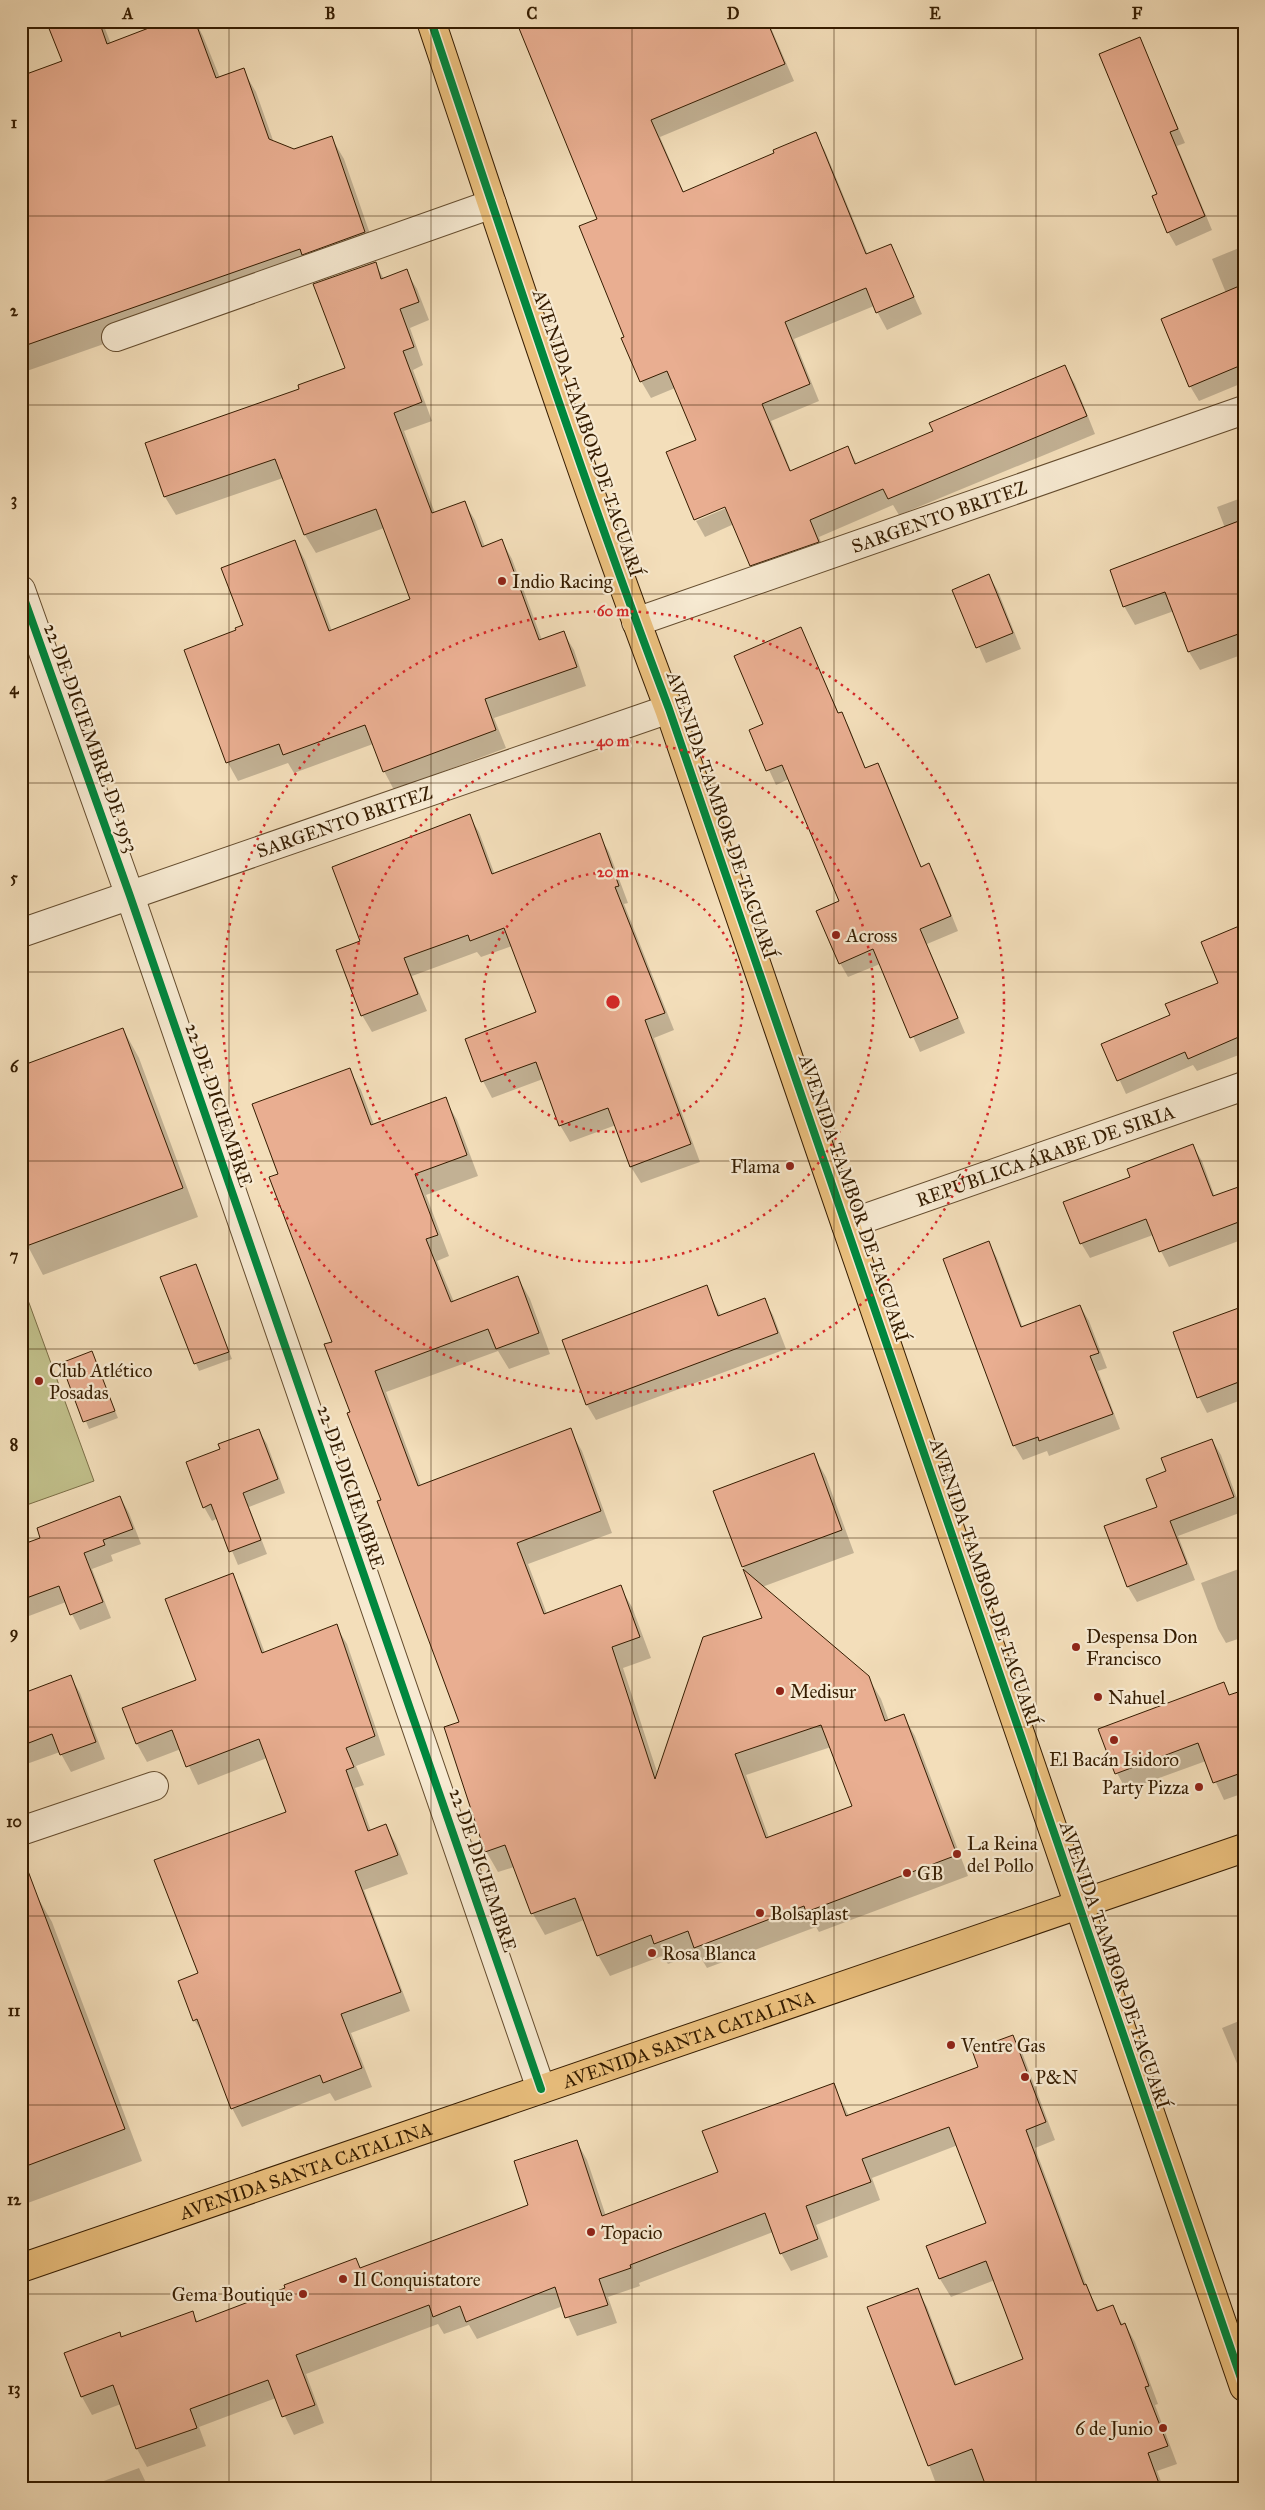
<svg xmlns="http://www.w3.org/2000/svg" width="1265" height="2510" viewBox="0 0 1265 2510" font-family="'IM FELL Great Primer',serif">
  <style>
    .green { fill: #c1c08b; stroke: #7b6e46 }
    .shadow { fill: #0003; fill-rule: evenodd }
    .building { fill: #e9ae91; stroke: #351c00; fill-rule: evenodd }
    .lines { fill: none; stroke-linecap: round; stroke-linejoin: round }
    .minor-casing { stroke: #644c2e; stroke-width: 30 }
    .major-casing { stroke: #351c00; stroke-width: 30 }
    .minor { stroke: #f7ead2; stroke-width: 28 }
    .major { stroke: #eabf7d; stroke-width: 28 }
    .cycleway-casing { stroke: #f7ead2; stroke-width: 11 }
    .cycleway { stroke: #00873e; stroke-width: 8 }
    .grid { fill: none; stroke: #351c00; stroke-width: 1; stroke-opacity: 0.55 }
    .ring { fill: none; stroke: #d62828; stroke-width: 2.5; stroke-dasharray: 2.5 5 }
    .poi-dot { fill: #8f2418; stroke: #f7ead2; stroke-width: 2 }
    .labels { text-anchor: middle; dominant-baseline: central; stroke-width: 4.5; stroke-linejoin: round; paint-order: stroke }
    .street-label { font-size: 19px; fill: #351c00; stroke: #f7ead2 }
    .poi-label { font-size: 19px; fill: #351c00; stroke: #f7ead2; text-anchor: start }
    .centre { fill: #d62828; stroke: #f7ead2; stroke-width: 2.5 }
    .ring-label { font-size: 15px; text-anchor: middle; font-weight: bold; fill: #d62828; stroke: #f7ead2; stroke-width: 4.5; stroke-linejoin: round; paint-order: stroke }
    .neatline { fill: none; stroke: #351c00; stroke-width: 2 }
    .grid-label { font-size: 16px; text-anchor: middle; font-weight: bold; fill: #351c00 }
  </style>
  <rect width="100%" height="100%" fill="#f3deba"/>
  <filter id="stains"><feTurbulence type="fractalNoise" baseFrequency=".004" numOctaves="4"/><feColorMatrix values="0 0 0 0 .2 0 0 0 0 .09 0 0 0 0 .02 0 0 0 .5 -.17"/></filter>
  <radialGradient id="worn" r=".72"><stop offset=".6" stop-color="#630" stop-opacity="0"/><stop offset="1" stop-color="#630" stop-opacity=".3"/></radialGradient>
  <path class="green" d="M21,1281L94,1481L21,1507Z"/>
  <path class="shadow" d="M48,21H102L111,44L195,21L203,36L220,78L243,70L256,92L274,143L294,150L331,137L344,159L377,254L312,271L21,373V77L63,61Z
    M516,21H768L794,81L660,137L684,193L776,154L815,134L825,151L868,255L891,246L922,314L887,330L874,306L794,339L819,401L771,421L791,471L848,447L857,464L934,432L1065,367L1075,384L1095,434L899,515L893,505L819,537L828,559L761,582L734,524L705,537L696,521L731,506L730,504L695,520L667,453L698,440L675,388L651,398L641,381L626,338L599,219Z
    M1139,39L1185,143L1177,146L1212,230L1176,246L1168,232L1159,194Z
    M1244,246V388L1240,384L1199,401L1190,386L1226,293L1212,259Z
    M375,263L384,279L406,271L417,289L429,320L410,328L423,365L413,370L432,421L404,431L435,513L464,502L475,520L485,547L502,541L512,559L542,640L563,632L574,650L586,686L494,718L506,748L394,790L384,771L373,744L294,773L288,763L238,781L228,763L186,651L238,631L244,626L295,542L305,560L332,631L411,600L384,528L316,553L305,535L283,478L176,515L165,497L147,444L301,390L346,369Z
    M1244,497V654L1200,670L1189,652L1174,611L1135,625L1124,606L1225,528L1217,507Z
    M989,576L998,591L1021,649L986,663L954,590Z
    M801,629L839,714L841,713L849,727L866,769L877,764L885,778L922,868L929,865L937,879L958,931L927,944L965,1033L920,1052L880,964L848,977L840,963V902L789,779L776,785L751,731L765,725Z
    M469,816L479,832L495,875L599,835L609,852L628,903L624,904L674,1030L654,1038L700,1162L641,1183L631,1167L616,1125L570,1142L560,1125L543,1079L492,1098L483,1081L538,1013L512,946L481,957L477,952L412,976L427,1011L372,1032L362,1015L361,942Z
    M1244,864V884L1237,867Z
    M1244,925V1053L1197,1071L1193,1065L1126,1094L1103,1044L1172,1016L1220,983Z
    M123,1029L139,1058L198,1217L43,1275L21,1233Z
    M349,1069L361,1090L374,1125L445,1099L457,1120L478,1176L426,1195L449,1256L437,1261L454,1302L518,1278L530,1299L550,1354L509,1369L498,1351L386,1392L421,1486L570,1430L582,1451L612,1533L528,1564L547,1614L620,1587L632,1607L651,1658L623,1668L658,1775L763,1619L715,1491L813,1454L826,1477L854,1553L762,1587L868,1677L881,1699L889,1721L903,1715L915,1736L968,1876L819,1932L816,1927L707,1968L698,1953L668,1964L662,1956L610,1976L598,1955L584,1920L545,1935L533,1914L514,1867L498,1872L486,1851L461,1723L352,1412L333,1342L280,1175ZM831,1747L853,1807L769,1838L746,1775Z
    M1193,1146L1202,1161L1215,1197L1244,1186V1239L1169,1267L1153,1235L1090,1258L1081,1243L1132,1178Z
    M989,1243L997,1258L1023,1328L1080,1306L1089,1321L1107,1368L1098,1371L1120,1429L1049,1456L1047,1451L1023,1460L1014,1445Z
    M195,1265L232,1359L199,1371L162,1278Z
    M706,1287L721,1316L764,1300L773,1315L786,1349L596,1420L587,1405L564,1340Z
    M1244,1307V1399L1207,1413L1199,1397Z
    M92,1353L118,1418L89,1429L63,1363Z
    M259,1431L267,1444L285,1493L249,1507L267,1554L238,1565L218,1518L212,1521L204,1507L221,1450Z
    M1212,1440L1221,1455L1242,1512L1178,1536L1195,1580L1137,1602L1128,1587L1106,1527L1159,1508L1168,1472Z
    M120,1497L129,1513L141,1544L111,1555L113,1561L92,1569L111,1618L80,1630L66,1602L21,1619V1546L42,1539Z
    M1244,1567V1637L1226,1643L1218,1629L1201,1583Z
    M232,1575L242,1593L265,1653L336,1626L347,1644L385,1755L356,1766L364,1785L355,1788L371,1831L386,1826L396,1844L408,1874L364,1890L410,2011L351,2033L372,2087L335,2101L330,2093L242,2127L232,2108L206,2038L194,2020L199,1974L287,1813L267,1758L198,1785L181,1749L147,1762L137,1744L198,1680Z
    M21,1675L29,1692L70,1676L80,1693L105,1759L71,1772L60,1752L21,1766Z
    M1223,1683L1230,1696L1244,1691V1793L1224,1800L1206,1761L1126,1790L1117,1773Z
    M34,1891L52,1922L142,2161L25,2204L21,2197V1896Z
    M1244,2019V2068L1241,2069V2072L1244,2071V2080L1222,2028Z
    M1013,2037L1023,2055L1055,2140L1035,2148L1088,2290L1099,2311L1112,2307L1123,2325L1125,2324L1135,2342L1158,2404L1155,2405L1177,2464L1157,2471L1164,2489H938L892,2366L917,2289L927,2307L957,2385L1025,2360L995,2280L951,2297L940,2279L928,2246L987,2224L958,2145L872,2178L880,2200L816,2225L828,2257L791,2271L781,2253L773,2232L639,2283L640,2286L608,2297L617,2323L577,2336L563,2306L477,2339L469,2325L444,2334L438,2324L306,2374L324,2423L294,2435L276,2398L199,2427L206,2446L147,2467L137,2449L121,2404L92,2415L82,2397L66,2354L122,2338L192,2313L198,2322L287,2289L355,2259L361,2269L530,2205L577,2142L587,2160L606,2216L719,2173L833,2084L849,2116L979,2067Z
    M139,2468L149,2489H82Z"/>
  <path class="building" d="M46,21H99L107,44L167,21H195L216,78L244,68L269,139L294,149L332,136L365,232L302,255L300,249L21,347V76L62,61Z
    M516,21H767L785,64L651,120L683,192L774,153L773,150L816,132L866,254L891,244L914,297L876,313L866,288L785,322L810,384L762,404L790,471L848,446L855,464L933,431L929,423L1065,365L1087,416L888,499L883,489L810,520L819,542L750,566L725,507L694,520L666,452L696,440L667,371L640,382L621,338L624,337L579,226L597,219Z
    M1140,37L1178,129L1170,132L1205,216L1167,233L1152,196L1157,194L1099,54Z
    M376,262L381,279L407,269L419,302L400,309L414,347L403,351L422,402L394,413L432,513L465,501L482,547L502,539L539,640L564,631L577,667L485,699L496,730L383,772L365,725L283,755L279,744L226,763L184,650L236,630L235,628L243,625L221,568L295,540L329,631L410,599L376,509L304,535L275,459L164,497L145,443L299,389L298,385L345,368L313,284Z
    M1244,284V364L1189,387L1161,319Z
    M1244,519V632L1188,652L1165,592L1123,607L1110,570Z
    M989,574L1013,633L976,648L952,590Z
    M801,627L838,713L842,712L865,768L878,763L921,867L929,863L951,916L920,929L958,1018L910,1038L873,949L839,964L816,911L839,901L782,765L766,771L749,730L763,724L734,656Z
    M470,814L492,874L600,833L619,886L615,887L665,1013L645,1020L691,1144L630,1167L608,1108L559,1126L536,1062L481,1082L465,1039L536,1012L504,928L470,941L468,935L404,958L418,994L361,1016L336,950L360,941L332,867Z
    M1244,924V1043L1241,1036L1188,1059L1185,1052L1117,1081L1101,1044L1170,1015L1165,1004L1218,983L1201,942Z
    M123,1028L183,1188L21,1248V1066Z
    M350,1068L371,1125L446,1097L467,1155L415,1174L438,1235L426,1239L451,1302L518,1276L539,1333L496,1349L488,1329L375,1371L418,1486L571,1428L601,1511L517,1543L544,1614L621,1585L640,1637L612,1647L655,1779L703,1637L762,1618L743,1569L869,1676L885,1721L904,1714L957,1855L806,1912L804,1906L694,1948L688,1931L654,1944L651,1935L597,1956L575,1898L531,1914L505,1845L485,1852L444,1727L459,1722L377,1501L381,1500L347,1413L350,1412L324,1344L332,1342L269,1177L278,1174L252,1104ZM821,1725L852,1806L766,1838L735,1754Z
    M1193,1144L1213,1196L1244,1185V1220L1159,1252L1146,1219L1080,1244L1063,1202L1130,1177L1127,1169Z
    M989,1241L1021,1327L1080,1305L1099,1353L1090,1356L1113,1414L1039,1441L1038,1437L1013,1446L943,1259Z
    M196,1264L229,1352L194,1364L160,1277Z
    M707,1285L718,1316L765,1298L778,1333L586,1405L562,1340Z
    M1244,1306V1380L1197,1398L1173,1332Z
    M92,1351L115,1411L83,1422L61,1363Z
    M259,1429L278,1479L243,1493L261,1540L229,1552L211,1504L203,1508L186,1462L220,1449L218,1444Z
    M1212,1439L1234,1497L1170,1521L1187,1564L1127,1587L1104,1526L1157,1507L1146,1479L1166,1471L1161,1458Z
    M814,1453L842,1530L742,1567L713,1491Z
    M120,1496L133,1529L103,1540L105,1545L84,1553L103,1602L70,1615L59,1586L21,1600V1545L40,1538L37,1528Z
    M233,1573L262,1653L337,1624L375,1736L346,1748L354,1767L346,1770L368,1831L386,1824L398,1855L355,1871L401,1992L341,2014L362,2068L323,2083L320,2075L231,2109L197,2019L193,2021L178,1981L198,1973L154,1860L286,1812L259,1739L186,1767L172,1730L136,1744L122,1708L196,1680L165,1599Z
    M71,1675L96,1742L60,1755L52,1734L21,1746V1694Z
    M1224,1682L1229,1695L1244,1690V1772L1213,1783L1198,1743L1115,1774L1098,1729Z
    M25,1863L125,2129L21,2168V1864Z
    M1013,2035L1046,2122L1026,2130L1084,2285L1086,2284L1097,2311L1113,2305L1121,2325L1125,2323L1149,2386L1145,2387L1168,2446L1148,2453L1161,2489H987L972,2449L928,2466L867,2307L918,2288L955,2385L1023,2359L986,2261L939,2279L926,2246L986,2223L949,2127L862,2159L871,2182L806,2206L818,2239L780,2254L765,2213L630,2265L631,2268L599,2279L608,2305L565,2318L555,2287L466,2322L460,2306L433,2317L429,2305L296,2355L315,2405L282,2417L268,2380L190,2409L197,2428L136,2449L113,2385L81,2397L64,2353L120,2332L121,2337L193,2311L196,2322L285,2288L284,2285L356,2258L360,2268L528,2205L514,2161L577,2140L602,2216L718,2172L702,2131L834,2083L846,2116L978,2067L972,2050Z"/>
  <g class="lines">
    <g class="minor-casing">
      <g id="minor">
        <path d="M116,337L492,204"/>
        <path d="M21,590L130,896L541,2089"/>
        <path id="s1" d="M636,622L1244,410"/>
        <path id="s2" d="M21,933L669,709"/>
        <path id="s3" d="M846,1225L1244,1086"/>
        <path d="M21,1831L154,1786"/>
      </g>
    </g>
    <g class="major-casing">
      <g id="major">
        <path d="M431,21C508,251 583,482 669,709L1244,2387"/>
        <path id="s4" d="M21,2268L1244,1848"/>
      </g>
    </g>
    <use href="#minor" class="minor"/>
    <use href="#major" class="major"/>
    <g class="cycleway-casing">
      <path id="cycleway" d="M431,21C508,251 583,482 669,709L1244,2387
        M21,590L130,896L541,2089"/>
    </g>
    <use href="#cycleway" class="cycleway"/>
  </g>
  <path class="grid" d="M229,21V2489M431,21V2489M632,21V2489M834,21V2489M1036,21V2489M21,216H1244M21,405H1244M21,594H1244M21,783H1244M21,972H1244M21,1161H1244M21,1349H1244M21,1538H1244M21,1727H1244M21,1916H1244M21,2105H1244M21,2294H1244"/>
  <g class="ring">
    <circle cx="613" cy="1002" r="130"/>
    <circle cx="613" cy="1002" r="261"/>
    <circle cx="613" cy="1002" r="391"/>
  </g>
  <g class="poi-dot">
    <circle cx="502" cy="581" r="5"/>
    <circle cx="836" cy="935" r="5"/>
    <circle cx="790" cy="1166" r="5"/>
    <circle cx="39" cy="1381" r="5"/>
    <circle cx="1076" cy="1647" r="5"/>
    <circle cx="780" cy="1691" r="5"/>
    <circle cx="1098" cy="1697" r="5"/>
    <circle cx="1114" cy="1740" r="5"/>
    <circle cx="1199" cy="1787" r="5"/>
    <circle cx="957" cy="1854" r="5"/>
    <circle cx="907" cy="1873" r="5"/>
    <circle cx="760" cy="1913" r="5"/>
    <circle cx="652" cy="1953" r="5"/>
    <circle cx="951" cy="2045" r="5"/>
    <circle cx="1025" cy="2077" r="5"/>
    <circle cx="591" cy="2232" r="5"/>
    <circle cx="343" cy="2279" r="5"/>
    <circle cx="303" cy="2294" r="5"/>
    <circle cx="1163" cy="2428" r="5"/>
  </g>
  <g class="labels">
    <g class="street-label">
      <text transform="translate(588 433) rotate(71)">AVENIDA TAMBOR DE TACUARÍ</text>
      <text stroke="none"><textPath href="#s1" startOffset="321">SARGENTO BRITEZ</textPath></text>
      <text transform="translate(91 738) rotate(70)">22 DE DICIEMBRE DE 1953</text>
      <text transform="translate(722 815) rotate(71)">AVENIDA TAMBOR DE TACUARÍ</text>
      <text stroke="none"><textPath href="#s2" startOffset="342">SARGENTO BRITEZ</textPath></text>
      <text transform="translate(219 1105) rotate(71)">22 DE DICIEMBRE</text>
      <text stroke="none"><textPath href="#s3" startOffset="211">REPÚBLICA ÁRABE DE SIRIA</textPath></text>
      <text transform="translate(854 1198) rotate(71)">AVENIDA TAMBOR DE TACUARÍ</text>
      <text transform="translate(351 1487) rotate(71)">22 DE DICIEMBRE</text>
      <text transform="translate(985 1582) rotate(71)">AVENIDA TAMBOR DE TACUARÍ</text>
      <text transform="translate(483 1870) rotate(71)">22 DE DICIEMBRE</text>
      <text transform="translate(1115 1965) rotate(71)">AVENIDA TAMBOR DE TACUARÍ</text>
      <text stroke="none"><textPath href="#s4" startOffset="706">AVENIDA SANTA CATALINA</textPath></text>
      <text stroke="none"><textPath href="#s4" startOffset="301">AVENIDA SANTA CATALINA</textPath></text>
    </g>
    <g class="poi-label">
      <text x="512" y="581">Indio Racing</text>
      <text x="846" y="935">Across</text>
      <text x="780" y="1166" text-anchor="end">Flama</text>
      <text x="49" y="1370">Club Atlético<tspan x="49" dy="22">Posadas</tspan></text>
      <text x="1086" y="1636">Despensa Don<tspan x="1086" dy="22">Francisco</tspan></text>
      <text x="790" y="1691">Medisur</text>
      <text x="1108" y="1697">Nahuel</text>
      <text x="1114" y="1759" text-anchor="middle">El Bacán Isidoro</text>
      <text x="1189" y="1787" text-anchor="end">Party Pizza</text>
      <text x="967" y="1843">La Reina<tspan x="967" dy="22">del Pollo</tspan></text>
      <text x="917" y="1873">GB</text>
      <text x="770" y="1913">Bolsaplast</text>
      <text x="662" y="1953">Rosa Blanca</text>
      <text x="961" y="2045">Ventre Gas</text>
      <text x="1035" y="2077">P&amp;N</text>
      <text x="601" y="2232">Topacio</text>
      <text x="353" y="2279">Il Conquistatore</text>
      <text x="293" y="2294" text-anchor="end">Gema Boutique</text>
      <text x="1153" y="2428" text-anchor="end">6 de Junio</text>
    </g>
  </g>
  <circle cx="613" cy="1002" r="8" class="centre"/>
  <g class="ring-label">
    <text x="613" y="616">60 m</text>
    <text x="613" y="746">40 m</text>
    <text x="613" y="877">20 m</text>
  </g>
  <rect width="1265" height="2510" fill="none" stroke="#f3deba" stroke-width="55"/>
  <rect x="28" y="28" width="1210" height="2454" class="neatline"/>
  <g class="grid-label">
    <text x="128" y="19">A</text>
    <text x="330" y="19">B</text>
    <text x="532" y="19">C</text>
    <text x="733" y="19">D</text>
    <text x="935" y="19">E</text>
    <text x="1137" y="19">F</text>
    <text x="14" y="128">1</text>
    <text x="14" y="316">2</text>
    <text x="14" y="505">3</text>
    <text x="14" y="694">4</text>
    <text x="14" y="883">5</text>
    <text x="14" y="1072">6</text>
    <text x="14" y="1261">7</text>
    <text x="14" y="1450">8</text>
    <text x="14" y="1638">9</text>
    <text x="14" y="1827">10</text>
    <text x="14" y="2016">11</text>
    <text x="14" y="2205">12</text>
    <text x="14" y="2394">13</text>
  </g>
  <rect width="100%" height="100%" filter="url(#stains)"/>
  <rect width="100%" height="100%" fill="url(#worn)"/>
</svg>
